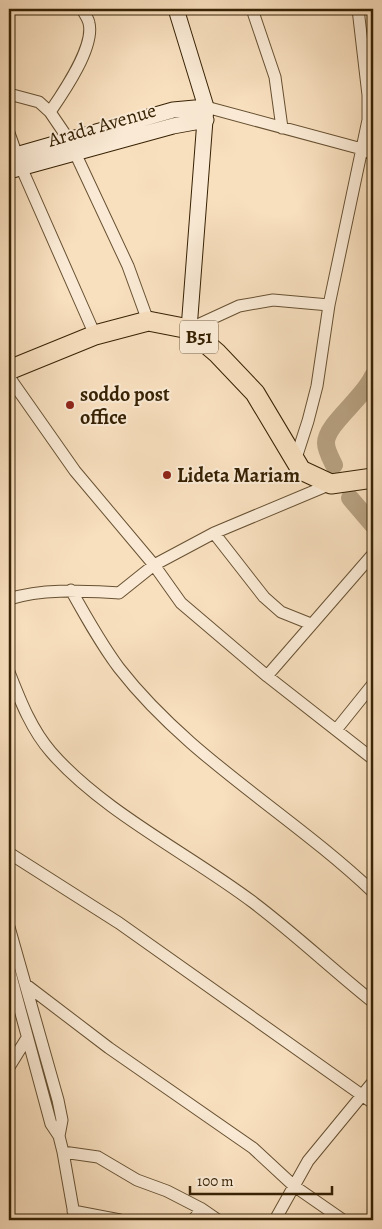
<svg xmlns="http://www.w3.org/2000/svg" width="382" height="1229" viewBox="0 0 382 1229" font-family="Alegreya,serif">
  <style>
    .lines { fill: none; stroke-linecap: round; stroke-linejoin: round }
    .river { stroke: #b69f7f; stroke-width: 18 }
    .minor-casing { stroke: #675132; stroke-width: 13 }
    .secondary-casing { stroke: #372204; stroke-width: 17 }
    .trunk-casing { stroke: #372204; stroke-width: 21 }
    .minor { stroke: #faead5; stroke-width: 11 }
    .secondary { stroke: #faead5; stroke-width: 15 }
    .trunk { stroke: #f8dfbe; stroke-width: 19 }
    .poi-dot { fill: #8f2418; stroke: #faead5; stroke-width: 2 }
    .labels { text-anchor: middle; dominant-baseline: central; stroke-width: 4; stroke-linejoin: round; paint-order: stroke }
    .shield { fill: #faead5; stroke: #725e43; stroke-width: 1 }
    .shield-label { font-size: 19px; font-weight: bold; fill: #372204 }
    .street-label { font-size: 20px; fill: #372204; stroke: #faead5 }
    .poi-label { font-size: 20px; font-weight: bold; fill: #372204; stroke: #faead5; text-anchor: start }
  </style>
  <rect width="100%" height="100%" fill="#f8dfbe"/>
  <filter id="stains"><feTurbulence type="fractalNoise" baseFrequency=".004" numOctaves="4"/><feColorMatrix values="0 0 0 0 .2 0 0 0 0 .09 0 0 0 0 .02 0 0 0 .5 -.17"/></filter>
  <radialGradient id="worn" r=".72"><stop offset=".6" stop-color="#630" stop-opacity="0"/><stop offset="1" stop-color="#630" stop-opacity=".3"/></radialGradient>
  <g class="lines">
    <path class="river" d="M334,465C331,459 326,450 326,443C326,424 364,398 373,376
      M350,498L373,525"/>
    <g class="minor-casing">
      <path id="minor" d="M252,9L275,77L282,128
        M9,94L39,102L50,112L69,140L128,266L148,321
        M206,107L362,149L373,154
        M50,112C63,93 95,47 89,23C88,18 84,13 82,9
        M9,133L21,167L95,335
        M189,329L239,306L273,300L329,305
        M9,377L75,471L154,565L181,603L267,676L373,759
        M295,461L308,421L317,386L329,305L368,120V95L358,9
        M214,533L264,597L281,612L311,624
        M71,590C86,617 101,644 119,668C189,758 291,814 373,892
        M9,599C44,588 82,591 119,593L154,565L214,533L331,484
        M9,672C20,700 31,729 51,752C103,812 191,855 254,903C295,934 333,970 373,1002
        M267,676L373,554
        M336,730L373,684
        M9,853L119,923L373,1103
        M9,927L58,1100L62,1120L59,1136
        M9,969L51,1124L59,1136L63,1152L75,1220
        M25,984L109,1048L253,1148L294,1186L343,1220
        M9,1067L27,1038
        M63,1152L98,1157L137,1180L167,1191L202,1209L218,1220
        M73,1211L120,1220
        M193,1220L202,1209
        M275,1220L308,1161L373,1082"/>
    </g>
    <g class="secondary-casing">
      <path id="secondary" d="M176,9L206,107L189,329
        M9,157L173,110L206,107
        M9,171L173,126L206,120"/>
    </g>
    <g class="trunk-casing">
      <path id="trunk" d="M9,370L95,335L148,321L189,329L217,353L255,393L301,470L331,484L373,478"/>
    </g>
    <use href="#minor" class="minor"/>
    <use href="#secondary" class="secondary"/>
    <use href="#trunk" class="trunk"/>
  </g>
  <g class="poi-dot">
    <circle cx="70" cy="405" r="5"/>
    <circle cx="167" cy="475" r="5"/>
  </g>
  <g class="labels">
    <rect class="shield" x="180" y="320.5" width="38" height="33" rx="4"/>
    <g class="shield-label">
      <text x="199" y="337">B51</text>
    </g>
    <g class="street-label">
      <text transform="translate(102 125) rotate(-16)">Arada Avenue</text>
    </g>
    <g class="poi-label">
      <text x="80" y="394">soddo post<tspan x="80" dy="23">office</tspan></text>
      <text x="177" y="475">Lideta Mariam</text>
    </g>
  </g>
  <rect width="382" height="1229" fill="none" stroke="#f8dfbe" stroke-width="30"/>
  <rect x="10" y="10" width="362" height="1209" fill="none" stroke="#372204" stroke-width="2.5"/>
  <rect x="15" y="15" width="352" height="1199" fill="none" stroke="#372204"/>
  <path d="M190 1186v8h142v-8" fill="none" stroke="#372204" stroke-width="2.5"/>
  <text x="197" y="1186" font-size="15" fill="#372204" stroke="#faead5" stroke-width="4" paint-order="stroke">100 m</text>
  <rect width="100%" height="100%" filter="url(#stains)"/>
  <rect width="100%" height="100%" fill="url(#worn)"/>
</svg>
